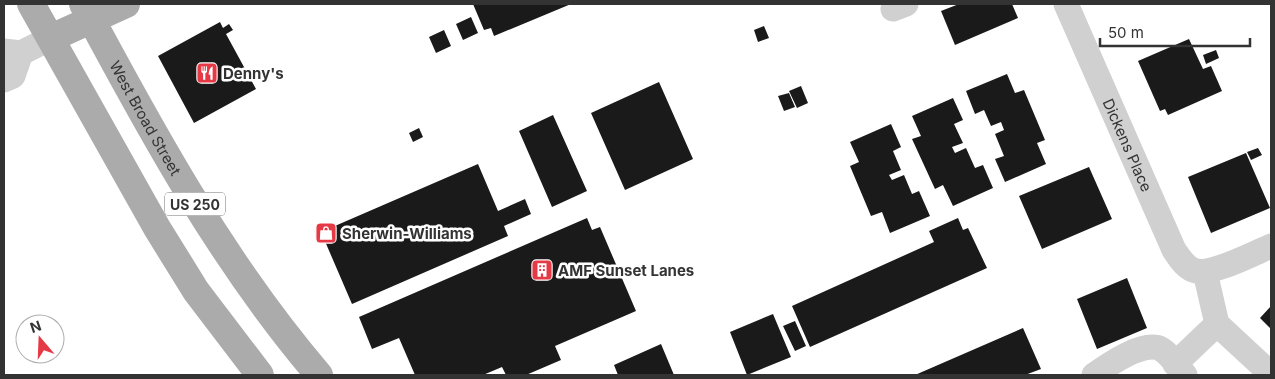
<svg xmlns="http://www.w3.org/2000/svg" width="1275" height="379" viewBox="0 0 1275 379" font-family="Inter,sans-serif">
  <style>
    .building { fill: #1a1a1a }
    .lines { fill: none; stroke-linecap: round; stroke-linejoin: round }
    .minor { stroke: #d0d0d0; stroke-width: 25 }
    .major { stroke: #ababab; stroke-width: 28 }
    .labels { text-anchor: middle; dominant-baseline: central; stroke-width: 5; stroke-linejoin: round; paint-order: stroke }
    .shield { fill: #fff; stroke: #707070; stroke-width: 1 }
    .shield-label { font-size: 14px; font-weight: bold; fill: #333 }
    .poi-label { font-size: 15px; font-weight: bold; fill: #333; stroke: #fff; text-anchor: start }
    .street-label { font-size: 15px; fill: #333; stroke: #fff }
  </style>
  <rect width="100%" height="100%" fill="#fff"/>
  <path class="building" d="M473,4H571L494,36L491,28L484,30Z
    M959,4H1012L1018,18L955,45L941,11Z
    M471,17L478,33L463,40L456,24Z
    M220,22L223,28L229,24L233,30L226,34L256,89L194,123L158,56Z
    M764,26L769,38L758,42L754,30Z
    M444,30L451,46L436,53L429,37Z
    M1189,39L1203,69L1211,66L1222,91L1168,115L1165,109L1160,111L1138,61Z
    M1216,50L1219,58L1206,64L1203,55Z
    M1007,74L1015,93L1024,90L1045,140L1037,143L1046,164L1005,182L995,159L1004,156L995,134L1004,130L1001,122L991,126L984,110L975,114L966,91Z
    M659,82L693,159L625,190L591,113Z
    M801,86L808,103L797,108L789,91Z
    M789,93L795,107L784,111L778,96Z
    M953,98L963,120L954,124L963,143L952,147L955,153L966,148L975,168L983,165L993,188L953,206L943,185L935,189L912,139L921,136L912,116Z
    M553,115L587,191L552,207L519,131Z
    M891,124L901,147L893,151L901,170L889,175L892,180L904,175L912,194L919,191L930,216L890,233L882,212L871,216L850,166L859,162L850,142Z
    M419,128L423,137L413,142L409,133Z
    M1258,148L1262,155L1251,160L1247,152Z
    M1246,153L1270,208L1211,233L1188,177Z
    M478,164L498,211L525,199L531,214L504,226L508,236L352,304L321,232Z
    M1089,167L1112,219L1042,249L1019,196Z
    M587,218L592,230L600,227L636,311L555,346L561,360L526,375H506L502,367L483,375H415L399,338L372,349L359,317Z
    M958,218L963,230L968,228L987,268L810,347L792,306L934,242L929,231Z
    M1127,278L1147,328L1097,349L1077,299Z
    M1271,306V329L1260,318Z
    M773,314L791,357L747,375L730,332Z
    M795,321L806,346L795,351L783,326Z
    M1023,328L1041,369L1025,375H915Z
    M661,344L674,375H618L614,365Z"/>
  <g class="lines">
    <g class="minor">
      <path id="s1" d="M1066,4L1174,250C1179,257 1184,266 1193,270C1209,277 1254,253 1271,246"/>
      <path d="M893,9L906,4"/>
      <path d="M4,51L21,53L51,38"/>
      <path d="M4,80L13,76L21,53"/>
      <path d="M1205,272L1217,324L1271,374"/>
      <path d="M1175,364L1217,324"/>
      <path d="M1094,375C1108,365 1144,340 1161,349C1171,355 1178,367 1185,375"/>
    </g>
    <g class="major">
      <path d="M31,4L157,228L196,291L260,375"/>
      <path id="s2" d="M83,4C152,133 223,263 319,375"/>
      <path d="M51,38L126,4"/>
    </g>
  </g>
  <defs>
    <g id="restaurant-square" transform="scale(1.125)"><rect x="-9" y="-9" width="18" height="18" rx="4" fill="#e63946" stroke="#fff"/><path d="M-5-6h1v4h1v-4h1v4h1v-4h1v5L-1.5 .5V6h-2V.5L-5-1ZM5-6V6H3V1.5H1.5Q1.5-4 5-6Z" fill="#fff"/></g>
    <g id="shop-square" transform="scale(1.125)"><rect x="-9" y="-9" width="18" height="18" rx="4" fill="#e63946" stroke="#fff"/><path d="M-5-2.5h2.3a2.7 3.5 0 0 1 5.4 0H5L5.5 6h-11ZM-1.5-2.5h3a1.5 2.3 0 0 0-3 0Z" fill="#fff"/></g>
    <g id="building-square" transform="scale(1.125)"><rect x="-9" y="-9" width="18" height="18" rx="4" fill="#e63946" stroke="#fff"/><path d="M-4-6H4V6H1V3H-1V6H-4ZM-2.5-4.3h1.7v1.8h-1.7ZM.8-4.3h1.7v1.8H.8ZM-2.5-1h1.7V.8h-1.7ZM.8-1h1.7V.8H.8Z" fill="#fff"/></g>
  </defs>
  <g fill-rule="evenodd">
    <use href="#restaurant-square" x="207" y="73"/>
    <use href="#shop-square" x="326" y="233"/>
    <use href="#building-square" x="542" y="270"/>
  </g>
  <g class="labels">
    <rect class="shield" x="165" y="192.5" width="60" height="23" rx="4"/>
    <g class="shield-label">
      <text x="195" y="204">US 250</text>
    </g>
    <g class="poi-label">
      <text x="223" y="73">Denny's</text>
      <text x="342" y="233">Sherwin-Williams</text>
      <text x="558" y="270">AMF Sunset Lanes</text>
    </g>
    <g class="street-label">
      <text stroke="none"><textPath href="#s2" startOffset="130">West Broad Street</textPath></text>
      <text stroke="none"><textPath href="#s1" startOffset="154">Dickens Place</textPath></text>
    </g>
  </g>
  <rect width="1275" height="379" fill="none" stroke="#333333" stroke-width="10"/>
  <g transform="translate(40 339) rotate(341)"><circle r="24" fill="#ffffff" stroke="#adadad"/>
  <path d="M0-4L9 19L0 12L-9 19Z" fill="#e63946"/>
  <text y="-8" font-size="14" font-weight="bold" text-anchor="middle" fill="#333333">N</text>
  </g>
  <path d="M1100 38v8h150v-8" fill="none" stroke="#333333" stroke-width="2.5"/>
  <text x="1108" y="38" font-size="15" fill="#333333" stroke="#ffffff" stroke-width="4" paint-order="stroke">50 m</text>
</svg>
